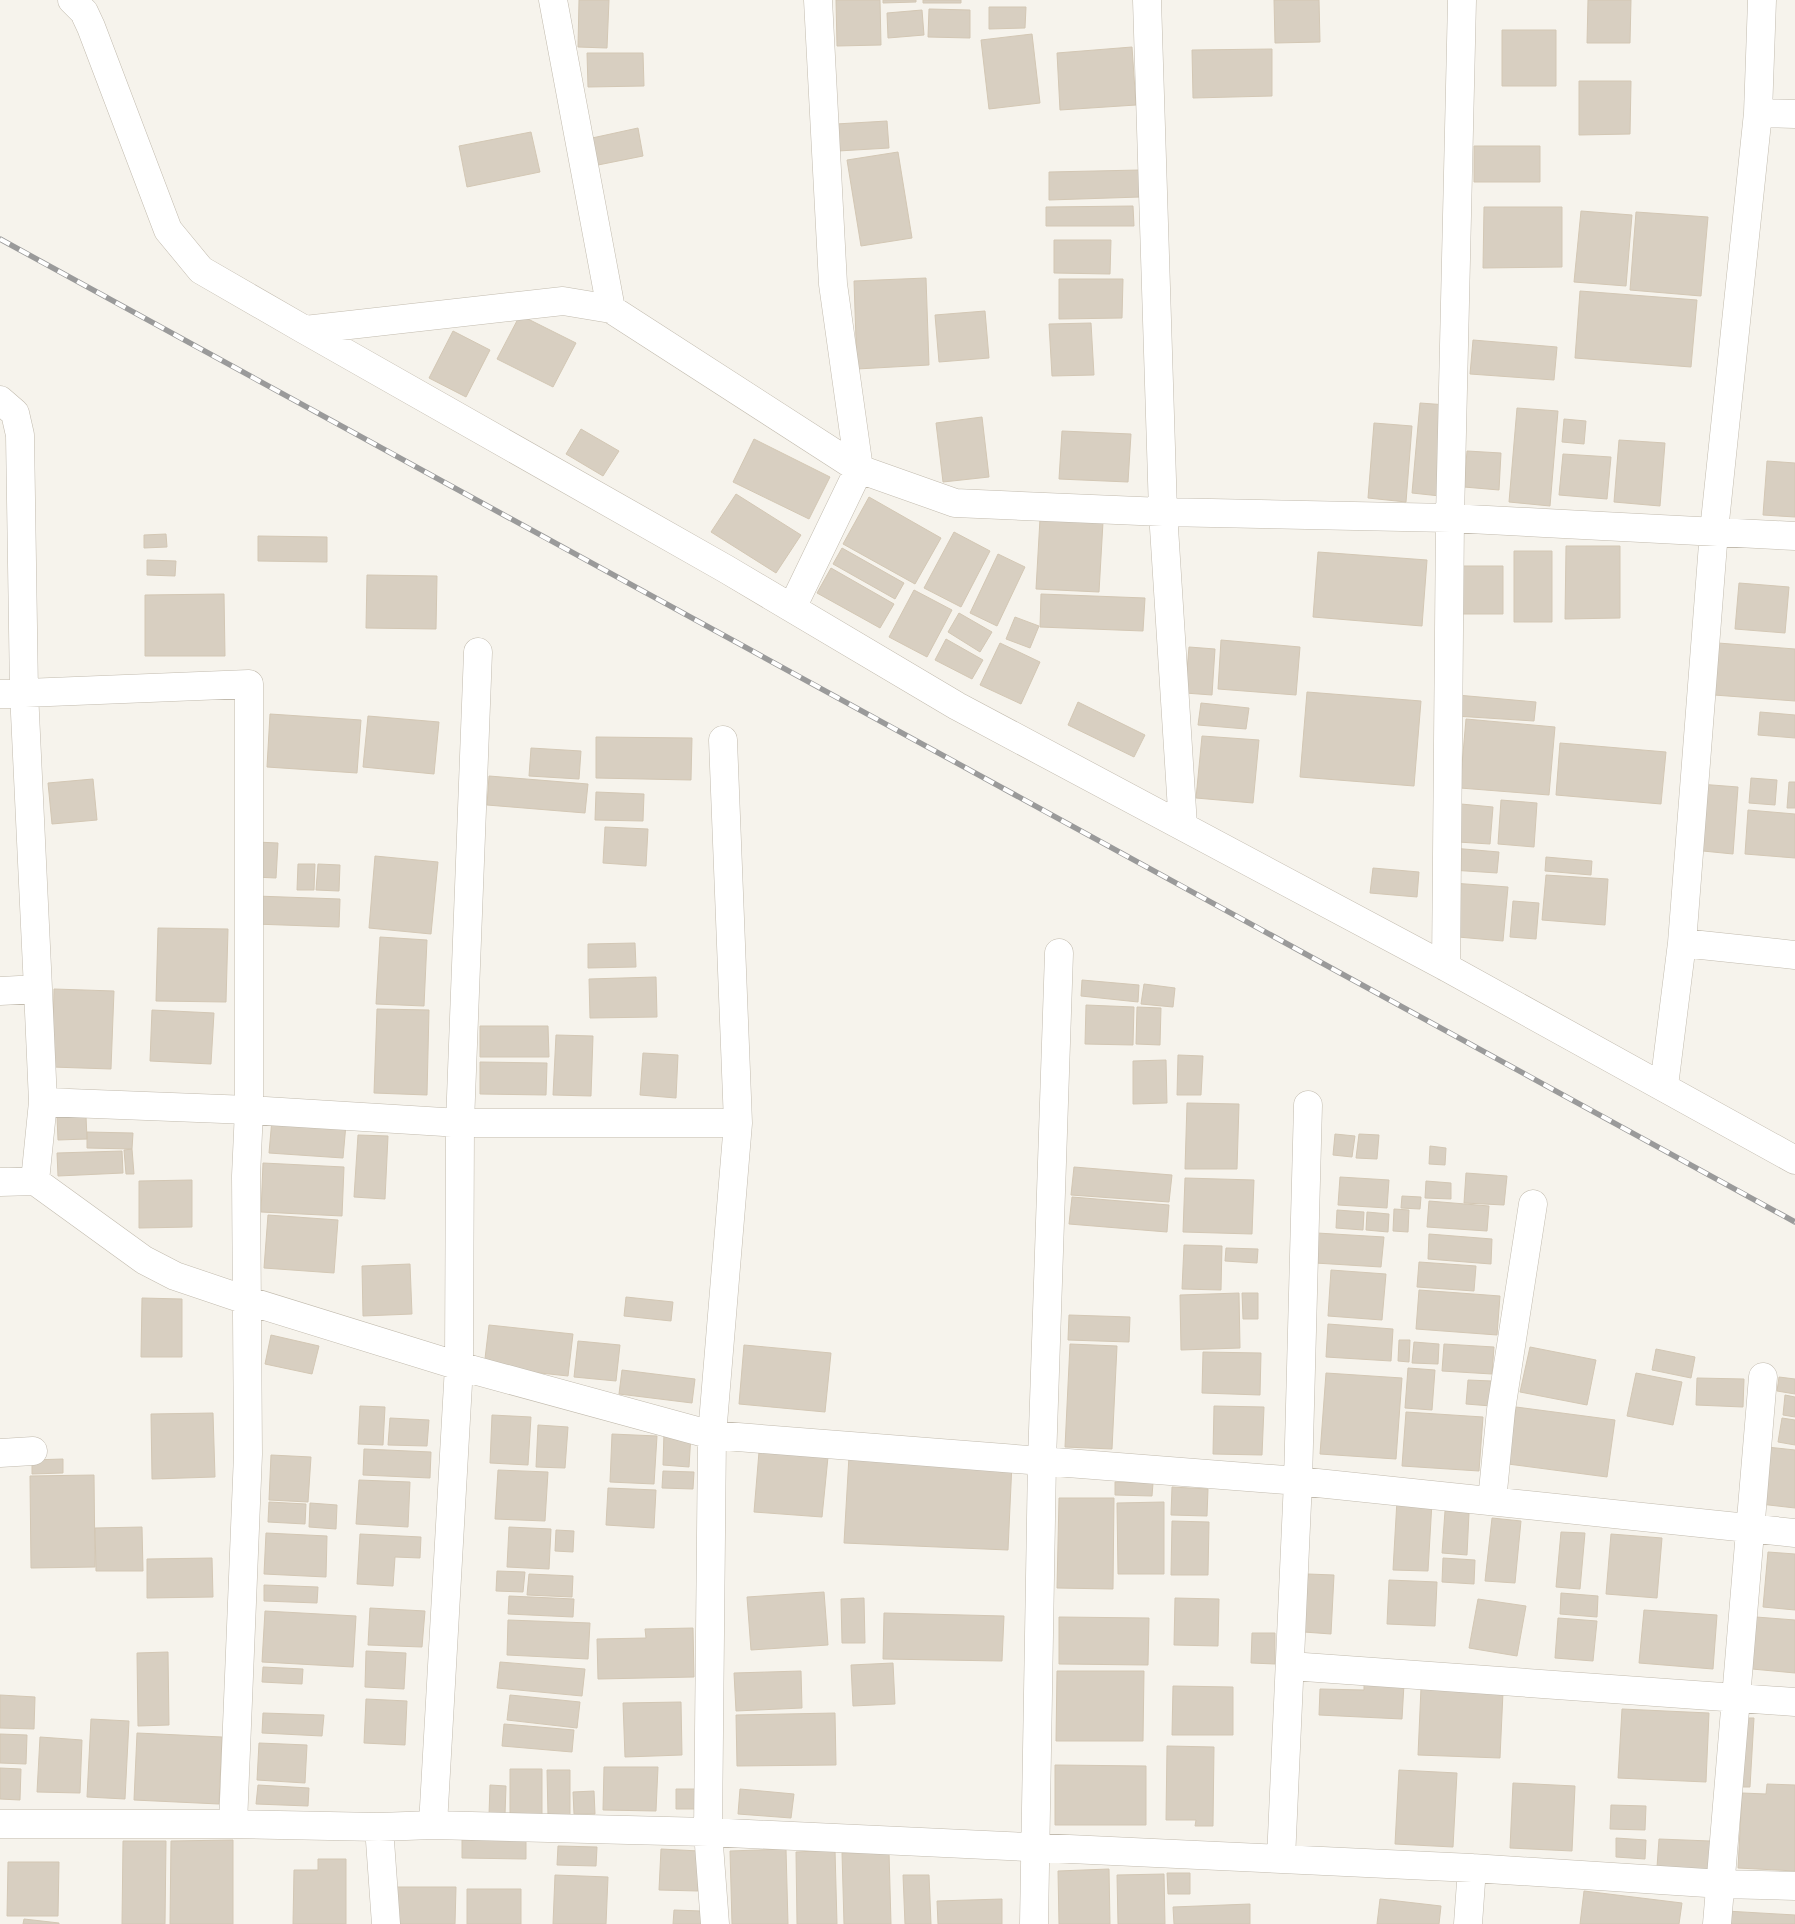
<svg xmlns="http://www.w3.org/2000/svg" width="1795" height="1924" viewBox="0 0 1795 1924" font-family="'Golos Text',sans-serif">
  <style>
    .building { fill: #d8cfc1; stroke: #d3c7b4 }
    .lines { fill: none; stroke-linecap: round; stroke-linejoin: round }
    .minor-casing { stroke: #c2bbae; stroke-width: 29 }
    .minor { stroke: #fff; stroke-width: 28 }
    .rail-casing { stroke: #9a9a9a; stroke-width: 5.5 }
    .rail { stroke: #fff; stroke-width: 4; stroke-dasharray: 11; stroke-linecap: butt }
  </style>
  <rect width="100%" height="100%" fill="#f6f3ec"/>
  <path class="building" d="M579,0H609L607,48L578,47Z
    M836,0H880L881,45L837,46Z
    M883,0H916V2L883,3Z
    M923,0H961V3H923Z
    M1274,0H1319L1320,42L1275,43Z
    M1588,0H1631L1630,43H1587Z
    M989,7H1026L1025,28L989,29Z
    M929,9L970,10V38L928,37Z
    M922,10L924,35L888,38L887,13Z
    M1502,30H1556V86H1502Z
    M1032,34L1040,103L989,109L981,40Z
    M1132,47L1136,105L1060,110L1057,53Z
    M1272,49V96L1193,98L1192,50Z
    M587,53H643L644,86L588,87Z
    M1579,81H1631L1630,134L1579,135Z
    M887,121L889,148L838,151L836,124Z
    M638,128L643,156L588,167L583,140Z
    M531,132L540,172L467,187L459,146Z
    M1474,146H1540V182H1474Z
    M898,152L912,238L861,246L847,160Z
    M1140,170V197L1049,200V172Z
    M1133,206L1134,226H1046V207Z
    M1484,207H1562V267L1483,268Z
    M1581,211L1632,215L1626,286L1574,282Z
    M1636,212L1708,217L1701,296L1630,290Z
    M1054,240H1111L1110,274L1054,273Z
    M926,278L929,365L857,369L854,281Z
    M1059,279H1123L1122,318L1059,319Z
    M1580,291L1697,300L1691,367L1575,358Z
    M985,311L989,358L939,362L935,315Z
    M520,315L576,343L553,387L497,359Z
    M1091,323L1094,375L1052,376L1049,324Z
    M453,331L490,350L466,397L429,378Z
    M1473,340L1557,347L1554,380L1470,374Z
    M1420,403L1447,405L1440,496L1412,493Z
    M1517,408L1558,411L1550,506L1509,502Z
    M982,417L989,477L943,482L936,423Z
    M1564,419L1586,421L1584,444L1562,442Z
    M1374,423L1412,426L1406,502L1368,498Z
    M581,429L619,451L603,476L566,454Z
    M1062,431L1131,434L1128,482L1059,479Z
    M754,439L830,477L809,519L733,482Z
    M1619,440L1665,443L1660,506L1614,502Z
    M1467,451L1501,453L1499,490L1464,487Z
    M1563,454L1611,457L1607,499L1559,495Z
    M1767,461L1795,463V517L1763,515Z
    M736,494L801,535L776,573L711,532Z
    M869,497L941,538L915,584L843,544Z
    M1040,519L1103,522L1099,592L1036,589Z
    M954,532L990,551L961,607L924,588Z
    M166,534L167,547L144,548V535Z
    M258,536L327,537V562L258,561Z
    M1566,546H1620V618L1565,619Z
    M842,548L904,583L895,599L833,564Z
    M1514,551H1552V622H1514Z
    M1318,552L1427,560L1422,626L1313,617Z
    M998,554L1025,567L997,626L970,613Z
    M147,560L176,561L175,576L147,575Z
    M1455,566H1503V614H1455Z
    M831,568L894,604L880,628L817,593Z
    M367,575L437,576L436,629L366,628Z
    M1739,583L1789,587L1785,633L1735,629Z
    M914,590L952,610L927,657L889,637Z
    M224,594L225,656H145V595Z
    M1041,594L1145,598L1143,631L1040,627Z
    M959,613L992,632L980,652L948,632Z
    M1015,617L1039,626L1030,648L1006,639Z
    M946,639L983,660L972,679L935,660Z
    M1221,640L1300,647L1296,695L1218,689Z
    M1000,643L1040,662L1021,704L980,685Z
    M1718,643L1795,649V701L1714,695Z
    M1189,647L1215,649L1212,695L1185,693Z
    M1307,692L1421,701L1414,786L1300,777Z
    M1457,695L1536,702L1534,721L1455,716Z
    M1078,702L1145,735L1134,757L1068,725Z
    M1201,703L1249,708L1246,729L1198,725Z
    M1760,712L1795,715V738L1758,735Z
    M270,714L361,720L357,773L267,767Z
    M368,716L439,722L434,774L363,767Z
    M1466,719L1555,727L1549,795L1460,788Z
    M1202,736L1259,740L1253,803L1196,798Z
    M596,737L692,738L691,780L596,778Z
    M1560,743L1666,752L1661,804L1556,795Z
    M531,748L581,751L579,779L529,776Z
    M489,776L588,784L585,813L487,805Z
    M1751,778L1777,780L1775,805L1749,803Z
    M93,779L97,820L52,824L48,783Z
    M1789,782H1795V808H1787Z
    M1699,784L1738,787L1733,854L1693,850Z
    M596,792L644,794L643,821L595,820Z
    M1501,800L1537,803L1534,847L1498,844Z
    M1461,804L1493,807L1490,844L1458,842Z
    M1748,810L1795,814V858L1745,854Z
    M605,827L648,829L646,866L603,863Z
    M256,842L278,843L276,878L254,877Z
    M1452,848L1499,852L1497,873L1451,870Z
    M375,856L438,862L431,934L369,928Z
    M1546,857L1592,861L1591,875L1545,871Z
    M298,864H315L314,890H297Z
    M318,864L340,865L339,891L316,890Z
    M1373,868L1419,872L1417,897L1370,893Z
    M1546,875L1608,879L1605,925L1542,920Z
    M1452,883L1508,887L1503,941L1447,936Z
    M256,896L340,899L339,927L254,924Z
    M1513,901L1539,903L1536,939L1510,937Z
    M158,928L228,929L226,1002L156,1001Z
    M380,937L427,940L424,1006L376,1004Z
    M635,943L636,967L588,968V944Z
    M656,977L657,1017L590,1018L589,979Z
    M1082,980L1139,985L1138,1002L1081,996Z
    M1144,984L1175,988L1173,1007L1141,1004Z
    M54,989L114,991L111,1069L52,1067Z
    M1086,1005L1134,1007L1133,1045L1085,1044Z
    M1137,1007L1161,1008L1160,1045L1136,1044Z
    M377,1009L429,1010L427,1095L374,1093Z
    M152,1010L214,1013L211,1064L150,1061Z
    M480,1026H548L549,1057H480Z
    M556,1035L593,1036L591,1096L553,1095Z
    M643,1053L678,1055L676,1098L640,1095Z
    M1178,1055L1203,1056L1201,1095H1177Z
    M1166,1060L1167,1103L1133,1104V1061Z
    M480,1062L547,1063L546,1095L480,1094Z
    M1187,1103L1239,1104L1237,1169H1185Z
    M86,1116L87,1139L58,1140L57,1117Z
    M272,1119L346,1124L343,1158L269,1153Z
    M87,1132L133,1133L132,1149L87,1148Z
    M1335,1134L1355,1136L1352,1157L1333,1155Z
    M1359,1134L1379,1135L1377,1159L1356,1158Z
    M358,1135L388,1136L385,1199L354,1197Z
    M1430,1146L1446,1148L1445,1165L1429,1164Z
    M132,1149L134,1174H126L124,1150Z
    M122,1151L123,1173L58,1176L57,1153Z
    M263,1163L344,1167L342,1216L261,1212Z
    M1074,1167L1172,1175L1169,1202L1071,1195Z
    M1466,1173L1507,1176L1504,1205L1464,1203Z
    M1340,1177L1389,1180L1387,1208L1338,1205Z
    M1185,1178L1254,1180L1252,1234L1183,1232Z
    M192,1180V1227L139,1228V1181Z
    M1426,1181L1451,1183V1199L1425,1198Z
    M1402,1196L1421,1197L1420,1209L1401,1208Z
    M1072,1197L1169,1205L1167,1232L1069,1224Z
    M1429,1201L1489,1206L1487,1231L1427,1227Z
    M1394,1209L1409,1210L1408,1232L1393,1231Z
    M1337,1210L1364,1212L1363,1230L1336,1228Z
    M1367,1212L1389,1214L1388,1232L1366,1230Z
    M268,1215L338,1220L334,1273L264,1268Z
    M1317,1233L1384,1237L1381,1267L1315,1263Z
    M1429,1234L1492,1239L1491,1264L1428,1259Z
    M1184,1245L1222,1246L1221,1290L1182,1289Z
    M1226,1248L1258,1249L1257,1263L1225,1261Z
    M1419,1262L1476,1266L1474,1291L1417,1287Z
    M410,1264L412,1314L363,1316L362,1266Z
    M1331,1270L1386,1274L1382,1320L1328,1316Z
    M1419,1290L1500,1296L1497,1335L1416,1329Z
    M1239,1293L1240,1348L1181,1350L1180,1295Z
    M1242,1293H1258V1319H1243Z
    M626,1297L673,1302L671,1321L624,1316Z
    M142,1298L182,1299V1357H141Z
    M1069,1315L1130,1317L1129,1342L1068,1340Z
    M1328,1324L1393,1329L1391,1361L1326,1357Z
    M489,1325L573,1334L568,1376L484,1367Z
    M271,1335L319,1346L312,1374L265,1364Z
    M1399,1340H1410L1409,1362L1398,1361Z
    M578,1341L620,1345L616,1381L574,1377Z
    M1414,1342L1439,1344L1438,1364L1412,1363Z
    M1070,1344L1117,1346L1112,1449L1065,1447Z
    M1444,1344L1494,1347L1492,1374L1442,1371Z
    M744,1345L831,1353L825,1412L739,1404Z
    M1530,1347L1596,1360L1587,1405L1520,1392Z
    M1656,1349L1695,1357L1691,1378L1652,1370Z
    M1203,1352L1261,1353L1260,1395L1202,1393Z
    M1408,1368L1435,1370L1432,1410L1405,1408Z
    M622,1370L695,1379L692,1403L619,1394Z
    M1326,1373L1402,1378L1396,1459L1320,1454Z
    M1636,1373L1682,1382L1673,1425L1627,1416Z
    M1779,1377L1795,1379V1394L1777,1391Z
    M1697,1378L1744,1379L1743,1407L1696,1405Z
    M1468,1380L1492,1381L1491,1406L1466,1404Z
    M1785,1395L1795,1397V1417L1783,1415Z
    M360,1406L385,1407L383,1445L358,1444Z
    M1214,1406L1264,1407L1262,1455L1213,1454Z
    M1516,1407L1615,1420L1607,1477L1508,1464Z
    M1406,1412L1483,1417L1479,1471L1402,1466Z
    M213,1413L215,1477L152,1479L151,1414Z
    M492,1415L531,1417L528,1465L490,1463Z
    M390,1418L429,1420L427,1446L388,1445Z
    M1782,1418L1795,1420V1445L1778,1442Z
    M538,1425L568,1427L565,1468L536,1467Z
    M664,1432L691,1434L689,1467L663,1465Z
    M612,1434L657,1436L654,1484L610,1482Z
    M1767,1447L1795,1450V1508L1760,1504Z
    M364,1449L431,1452L430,1478L363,1475Z
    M759,1452L828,1457L822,1517L754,1512Z
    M271,1455L311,1457L308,1502L269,1500Z
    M849,1456L1012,1463L1008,1550L844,1543Z
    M63,1459V1473L32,1474V1460Z
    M498,1470L548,1472L545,1521L495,1519Z
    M663,1471L694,1472L693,1489L662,1488Z
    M94,1475L95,1567L31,1568L30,1476Z
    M359,1480L410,1482L408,1527L356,1524Z
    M1115,1482L1153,1483L1152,1496L1115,1495Z
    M1172,1487L1208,1489L1207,1516L1171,1515Z
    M608,1488L656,1490L654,1528L606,1525Z
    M1059,1498H1114L1113,1589L1057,1588Z
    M1397,1500L1432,1502L1428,1571L1393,1570Z
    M269,1502L306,1504L305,1524L268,1522Z
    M1164,1502V1574H1118L1117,1503Z
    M310,1503L337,1505L336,1529L309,1527Z
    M1445,1511L1469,1513L1467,1555L1442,1553Z
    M1492,1518L1521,1521L1515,1583L1485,1581Z
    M1172,1521L1209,1522L1208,1575H1171Z
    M142,1527L143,1571H96L95,1528Z
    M509,1527L551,1529L549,1569L507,1567Z
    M556,1530L574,1531L573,1552L555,1551Z
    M1561,1532L1585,1533L1580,1589L1556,1587Z
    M266,1533L327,1536L326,1577L264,1574Z
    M360,1534L421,1537L420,1558L395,1557L393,1586L357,1584Z
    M1611,1534L1662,1538L1657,1598L1606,1594Z
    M1768,1552L1795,1554V1610L1763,1607Z
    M212,1558L213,1597L147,1598V1559Z
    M1443,1558L1475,1560L1474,1584L1442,1582Z
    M497,1571L525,1572L523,1592L496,1591Z
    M529,1574L573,1576L572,1597L527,1595Z
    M1308,1574L1334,1575L1331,1634L1304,1632Z
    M1389,1580L1437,1582L1435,1626L1387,1624Z
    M264,1585L318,1587L317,1603L264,1601Z
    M824,1592L828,1645L751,1650L747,1597Z
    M1561,1593L1598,1596L1597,1617L1560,1614Z
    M509,1596L574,1599L573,1617L508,1614Z
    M864,1598L865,1643H842L841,1599Z
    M1175,1598L1219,1599L1218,1646L1174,1645Z
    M1478,1599L1526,1606L1517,1656L1469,1648Z
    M370,1608L425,1611L422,1647L368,1645Z
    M1644,1610L1717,1615L1713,1669L1639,1663Z
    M265,1611L356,1616L353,1667L262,1662Z
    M884,1613L1004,1616L1002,1661L883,1659Z
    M1059,1617L1149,1618L1148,1665L1059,1664Z
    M1756,1617L1795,1620V1673L1752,1669Z
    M1558,1618L1597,1621L1593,1661L1555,1658Z
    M508,1620L590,1623L588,1659L507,1655Z
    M693,1628L694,1677L598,1679L597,1639L646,1638L645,1629Z
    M1252,1633H1275V1664L1251,1663Z
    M366,1651L406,1653L404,1689L365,1687Z
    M168,1652L169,1725L138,1726L137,1653Z
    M500,1662L585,1669L582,1696L497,1688Z
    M893,1663L895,1704L853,1706L851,1665Z
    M263,1667L303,1669L302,1684L262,1682Z
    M801,1671L802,1708L736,1711L734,1673Z
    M1057,1671H1144L1143,1741H1056Z
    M1364,1683L1404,1684L1402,1719L1319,1715L1320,1689L1364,1690Z
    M1173,1686L1233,1687V1735H1172Z
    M1421,1688L1503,1692L1500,1758L1418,1755Z
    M0,1695L35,1697L34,1729L0,1728Z
    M510,1695L580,1702L577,1728L507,1720Z
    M366,1699L407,1701L405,1745L364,1743Z
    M681,1702L682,1755L625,1757L623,1703Z
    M1622,1709L1709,1713L1706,1782L1618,1778Z
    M263,1713L324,1715L322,1736L262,1733Z
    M835,1713L836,1765L737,1766L736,1715Z
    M1737,1718H1754L1750,1787H1734Z
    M91,1719L129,1721L125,1799L87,1797Z
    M504,1724L574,1730L572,1752L502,1746Z
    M137,1733L222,1737L219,1804L134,1800Z
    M0,1734L27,1735L26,1764L0,1763Z
    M40,1737L82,1740L80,1793L37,1792Z
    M259,1743L307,1745L305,1783L257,1780Z
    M1167,1746L1214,1747L1213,1826H1195L1196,1820H1166Z
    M1055,1765L1146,1766V1825H1055Z
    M604,1767H658L656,1811L603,1810Z
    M0,1768L21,1769L20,1800L0,1799Z
    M510,1769H542V1815H510Z
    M547,1770H570V1815L548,1816Z
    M1399,1770L1457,1773L1453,1847L1395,1844Z
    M1513,1783L1575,1786L1572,1851L1510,1848Z
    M1767,1784L1795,1785V1871L1738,1868L1742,1793L1766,1794Z
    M258,1785L309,1788L308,1806L256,1804Z
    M490,1785L506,1786L505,1815H489Z
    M676,1789H697L696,1809H676Z
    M740,1789L794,1794L791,1818L738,1814Z
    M594,1791L595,1814H574L573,1792Z
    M1611,1805L1646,1806L1645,1830L1610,1829Z
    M1616,1838L1646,1840L1645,1859L1616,1857Z
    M1659,1839L1710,1841L1709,1870L1657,1867Z
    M233,1840V1924H170L171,1841Z
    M462,1840H526V1859L462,1858Z
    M123,1841H166L165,1924H122Z
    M558,1846L597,1847L596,1866L557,1865Z
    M661,1849L699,1851L698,1891L659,1890Z
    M786,1849L788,1924H732L730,1851Z
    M835,1850L837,1924H797L796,1852Z
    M889,1852L891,1924H844L842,1853Z
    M318,1859H346V1924H293L294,1870H318Z
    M8,1862H59L58,1916H7Z
    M1109,1869L1110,1924H1059L1058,1871Z
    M1167,1873H1190V1894H1168Z
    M1164,1874L1165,1924H1118L1117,1875Z
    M555,1875L608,1877L606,1924H553Z
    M903,1875H929L931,1924H905Z
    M395,1887H456L455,1924H395Z
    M467,1889H521V1924H467Z
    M1584,1891L1682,1903L1679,1924H1580Z
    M1002,1899V1924H938L937,1901Z
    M1380,1899L1441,1906L1439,1924H1377Z
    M1250,1904V1924H1174L1173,1907Z
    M674,1910L701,1911V1924H673Z
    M1726,1911L1795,1915V1924H1725Z
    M24,1919L59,1923V1924H23Z"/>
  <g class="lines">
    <g class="minor-casing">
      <path id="minor" d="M72,0L84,12L91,27L168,230L201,270L305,330L563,301L611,309L859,469L833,284L818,0
        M553,0L611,309
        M1147,0L1163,512L1183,826
        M1762,0L1758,113L1795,114
        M305,330L726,569L957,706L1446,967L1795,1160
        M0,400L15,413L20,435L24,692L38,989
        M792,608L859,469L955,503L1163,512L1450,518L1795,536
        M478,652L460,1123H738L723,740
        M0,694L249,684V1110L460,1123L459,1366L433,1825
        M1682,943L1795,955
        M1059,953L1042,1461L1298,1481L1308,1105
        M1446,967L1450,518L1462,0
        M0,991L38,989L43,1102L35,1181
        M1664,1086L1682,943L1714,531L1758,113
        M43,1102L249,1110L246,1176L248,1454L233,1824
        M738,1123L712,1435L1042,1461L1034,1924
        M0,1182L35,1181L144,1260L175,1276L249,1301L459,1366L712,1435L708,1832L715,1924
        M0,1453L33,1451
        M1492,1501L1501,1410L1533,1204
        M1290,1666L1795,1702
        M0,1824H233L379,1827L433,1825L708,1832L1472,1868L1722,1884L1795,1886
        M379,1827L386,1924
        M1281,1859L1298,1481L1795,1533
        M1468,1924L1472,1868
        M1717,1924L1763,1377"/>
    </g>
    <use href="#minor" class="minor"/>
    <g class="rail-casing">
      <path id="rail" d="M0,239L1795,1222"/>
    </g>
    <use href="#rail" class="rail"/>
  </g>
</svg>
